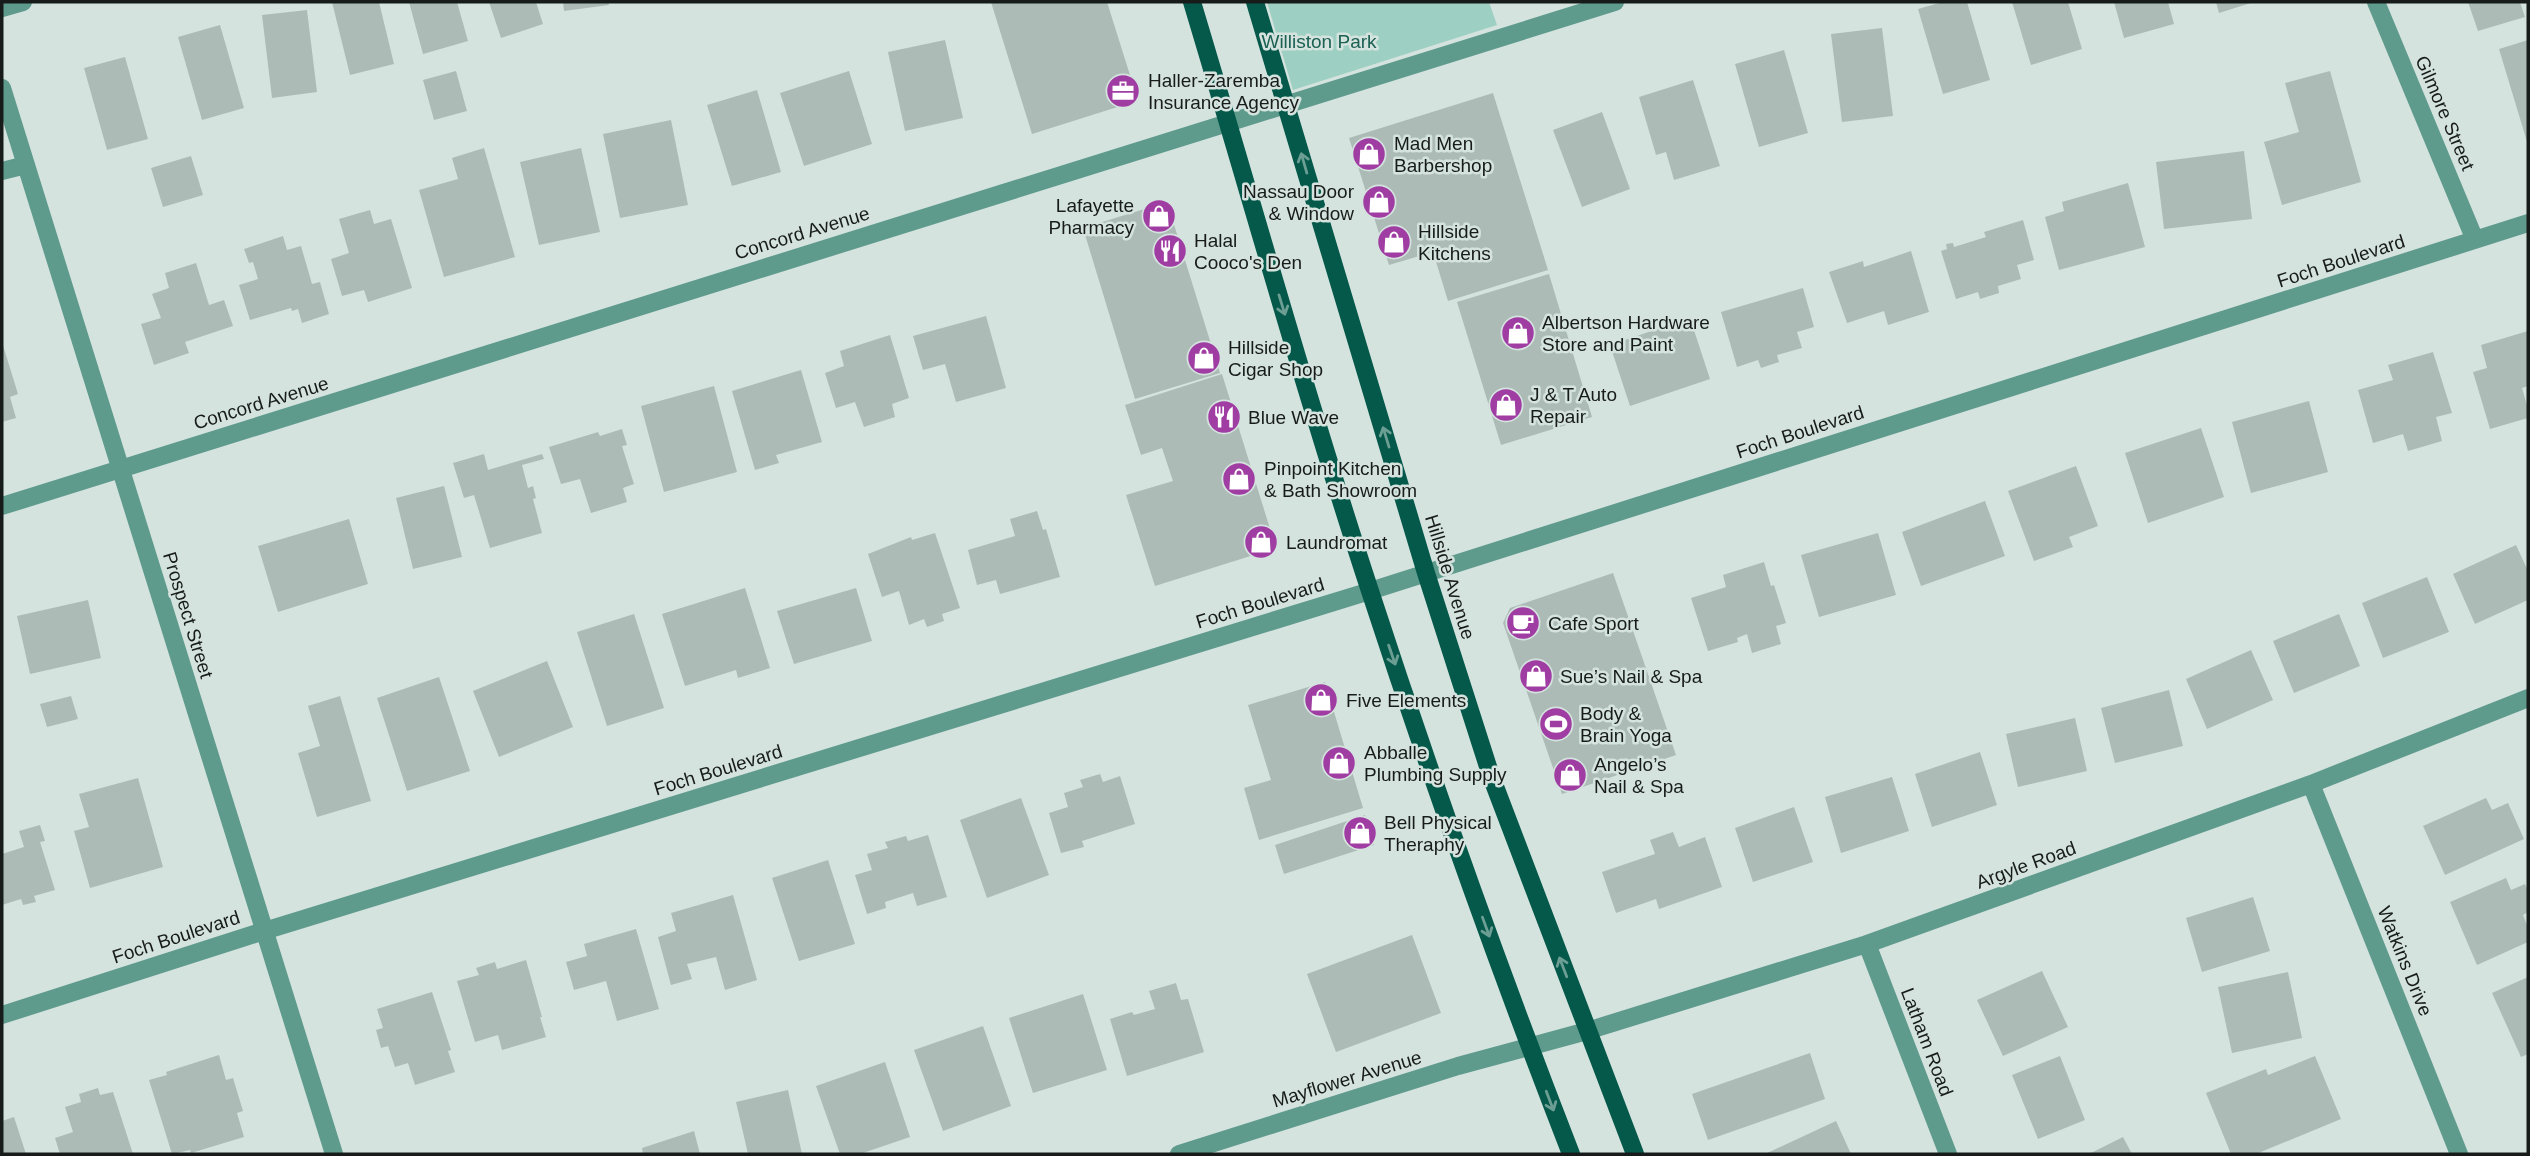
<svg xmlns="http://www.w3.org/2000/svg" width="2530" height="1156" viewBox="0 0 2530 1156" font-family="Arial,sans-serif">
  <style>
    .green { fill: #9dd0c2 }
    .building { fill: #adbbb7 }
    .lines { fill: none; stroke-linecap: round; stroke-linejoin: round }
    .minor { stroke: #5f9b8c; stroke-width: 18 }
    .major { stroke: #04594a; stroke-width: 18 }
    .oneway { stroke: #6c9e94 }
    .labels { text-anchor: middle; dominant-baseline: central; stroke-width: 5; stroke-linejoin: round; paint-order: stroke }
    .park-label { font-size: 19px; fill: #1c6153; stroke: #d5e3df }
    .poi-label { font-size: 19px; fill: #171c1a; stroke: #d5e3df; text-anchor: start }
    .street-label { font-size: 19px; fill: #171c1a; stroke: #d5e3df }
  </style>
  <rect width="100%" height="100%" fill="#d5e3df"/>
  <path class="green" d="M1267,2H1489L1497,25L1293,90Z"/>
  <path class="building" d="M332,2H379L394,64L350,75Z
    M409,2H457L468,41L423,54Z
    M489,2H536L543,24L501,38Z
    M563,2H608L609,5L564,11Z
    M991,2H1107L1135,91L1127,104L1032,134Z
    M1943,2H1967L1990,80L1943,94L1918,9Z
    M2012,2H2068L2082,49L2031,65Z
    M2114,2H2168L2174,24L2124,38Z
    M2216,2H2254L2219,13Z
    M2468,2H2520L2525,17L2478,31Z
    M307,10L317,92L272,98L262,15Z
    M220,25L244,108L202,120L178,37Z
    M1882,28L1893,116L1842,122L1831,34Z
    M945,40L963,118L905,131L888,52Z
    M2528,40V145L2499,49Z
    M1784,50L1808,133L1759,147L1735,64Z
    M125,57L148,139L107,150L84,68Z
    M456,71L467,111L434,120L423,80Z
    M849,71L872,144L804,166L780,93Z
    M2330,71L2361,182L2282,205L2264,142L2299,132L2285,83Z
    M1693,80L1720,166L1674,180L1666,152L1656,155L1639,97Z
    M757,90L781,172L732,186L707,105Z
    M1493,93L1548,270L1448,301L1433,252L1389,265L1349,138Z
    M1602,112L1630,189L1582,207L1553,130Z
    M671,120L688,205L620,218L603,134Z
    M484,148L515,257L444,277L419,190L458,179L452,158Z
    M581,148L600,232L539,245L520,162Z
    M2244,151L2252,219L2164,229L2156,162Z
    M191,156L203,195L163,207L151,168Z
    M2128,183L2145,247L2059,270L2045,217L2064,211L2062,202Z
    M1167,202L1220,373L1135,399L1083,228Z
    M370,210L374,224L391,219L412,288L368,302L364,290L342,296L331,259L349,253L339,219Z
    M2023,220L2034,260L2017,265L2021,279L1998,286L1999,293L1980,299L1978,292L1956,299L1941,251L1947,249L1946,244L1953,243L1954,247L1986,237L1984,232Z
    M283,236L287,250L301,246L312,284L320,282L329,314L302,323L298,309L292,311L291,308L250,320L239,285L258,279L253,262L249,263L244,249Z
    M1911,251L1929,312L1888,325L1884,311L1847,323L1829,272L1863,261L1864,267Z
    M196,263L209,305L224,300L233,326L185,342L189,353L154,365L141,324L161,318L152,294L169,288L165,273Z
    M1549,274L1592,417L1501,445L1457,302Z
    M1803,288L1814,327L1797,332L1802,348L1777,355L1779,362L1761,368L1758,360L1737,367L1721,312Z
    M986,316L1006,388L956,402L945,364L923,370L913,336Z
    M1690,318L1710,379L1630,406L1610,345Z
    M2528,331V386L2522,388L2528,409V418L2490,429L2473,372L2487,368L2481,345Z
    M890,335L909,398L892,404L895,417L864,427L855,402L836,408L825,373L844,366L840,351Z
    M2,342L18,394L10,397L16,418L2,422Z
    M2433,352L2452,413L2436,417L2442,441L2408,451L2403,434L2373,443L2358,390L2393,380L2388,365Z
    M801,370L822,442L776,455L779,463L755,470L732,391Z
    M1222,374L1276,548L1155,586L1126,495L1173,481L1162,448L1141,455L1125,405Z
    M714,386L737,472L664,492L641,406Z
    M2309,401L2328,472L2251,493L2232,422Z
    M2201,428L2224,497L2148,523L2125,453Z
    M622,429L627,445L622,446L634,484L623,488L627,502L591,513L580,479L561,484L549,447L598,432L600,436Z
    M484,454L488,470L542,454L544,459L522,465L528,488L533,486L536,498L533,499L542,533L490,548L474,495L464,498L453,463Z
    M2076,466L2098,526L2069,537L2073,547L2034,561L2008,491Z
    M444,486L462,557L413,569L396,498Z
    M1985,501L2005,556L1921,586L1902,532Z
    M1037,511L1043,530L1046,529L1060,577L1000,594L996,580L977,585L968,550L1015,536L1010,519Z
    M349,519L368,584L278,612L258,546Z
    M935,533L960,608L942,614L944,621L927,627L924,619L909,625L899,591L882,597L868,554L911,537L912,540Z
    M1878,533L1896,595L1819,617L1801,555Z
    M2516,545L2528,571V600L2475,624L2453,574Z
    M1764,562L1771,586L1774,585L1786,623L1776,626L1781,644L1752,653L1747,634L1737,638L1738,642L1708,651L1691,598L1726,587L1723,575Z
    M1613,573L1676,755L1562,794L1503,623L1510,608Z
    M2427,577L2449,632L2383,658L2362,603Z
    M745,588L770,668L738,678L736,670L685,686L662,614Z
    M856,588L872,641L794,664L777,611Z
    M88,600L101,658L30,674L17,616Z
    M634,614L664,708L607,726L577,632Z
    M2339,614L2360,666L2294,693L2273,641Z
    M2251,650L2273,700L2207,729L2186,679Z
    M547,661L573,727L499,757L473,691Z
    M439,677L470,771L407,791L377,698Z
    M1325,682L1363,808L1259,840L1244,788L1271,780L1248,705Z
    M2169,690L2183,746L2115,763L2101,708Z
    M71,696L78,719L47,727L40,704Z
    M340,696L371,801L317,817L298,753L320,746L308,706Z
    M2075,718L2087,771L2018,787L2006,734Z
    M1980,752L1997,805L1932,827L1915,774Z
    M1100,774L1103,782L1120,776L1135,824L1082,841L1084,847L1061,853L1049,813L1068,807L1064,793L1083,787L1080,780Z
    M1892,777L1909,831L1841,853L1825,797Z
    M138,778L163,867L90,888L74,831L89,827L79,794Z
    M1021,798L1049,875L987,898L960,820Z
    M2486,798L2492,810L2508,803L2524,839L2445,875L2423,826Z
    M1794,807L1813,862L1753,882L1735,828Z
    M1365,815L1374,845L1284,874L1275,845Z
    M40,825L45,841L40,842L55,890L34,896L36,902L23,905L21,899L2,905V854L24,847L19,831Z
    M1673,832L1679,847L1705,837L1722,887L1659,909L1656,899L1616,913L1602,872L1655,854L1650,840Z
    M928,835L947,897L917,906L913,893L885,902L886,908L867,914L855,875L872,870L867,854L888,848L885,842L906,836L908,841Z
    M828,860L855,944L799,961L772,878Z
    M2506,878L2511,890L2525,884L2528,891V912L2523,915L2528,928V942L2477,965L2450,902Z
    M733,895L757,980L725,990L716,957L687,964L692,979L671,985L658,937L676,931L671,913Z
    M2253,897L2270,951L2202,972L2186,918Z
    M636,929L659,1009L617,1021L606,981L574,990L566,962L587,956L584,944Z
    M1412,935L1441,1013L1336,1052L1307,974Z
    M526,960L542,1017H540L546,1037L502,1050L498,1035L475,1042L457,981L479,975L476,968L495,962L497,969Z
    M2042,971L2068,1027L2003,1056L1977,1000Z
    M2288,972L2302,1038L2232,1053L2218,987Z
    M2528,977V1054L2521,1057L2492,993Z
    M1176,983L1181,1000L1188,999L1204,1052L1127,1076L1110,1019L1132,1012L1134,1015L1155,1009L1149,991Z
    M432,992L451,1050L448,1051L455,1072L415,1085L408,1063L395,1067L388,1046L381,1048L376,1030L383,1028L377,1009Z
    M1083,994L1107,1070L1033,1093L1009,1018Z
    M983,1026L1011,1106L943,1131L914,1050Z
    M1810,1053L1825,1099L1708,1140L1692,1094Z
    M219,1055L226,1080L233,1078L243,1111L237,1113L244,1137L191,1153L190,1150L172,1154L149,1080L167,1075L166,1072Z
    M2060,1056L2085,1120L2038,1139L2012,1075Z
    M2315,1056L2341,1119L2256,1154H2231L2206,1093L2266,1069L2268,1075Z
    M885,1062L910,1137L860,1154H840L816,1086Z
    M98,1088L100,1095L113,1092L133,1154H60L55,1138L73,1132L65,1107L81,1102L79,1094Z
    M788,1090L802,1154H748L736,1102Z
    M14,1117L26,1154H2V1121Z
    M1836,1121L1851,1154H1765Z
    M694,1131L700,1154H643L642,1148Z
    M2123,1137L2132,1154H2089Z"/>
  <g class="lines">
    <path class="minor" d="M2376,2L2475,240
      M2,8L23,2
      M2,88L334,1154
      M2,171L26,165
      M2,506L1615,2
      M2311,784L2459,1154
      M1867,944L1948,1154
      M2,1015L264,931L1370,591L2528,223
      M1179,1154L1458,1066L1587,1031L1867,944L2311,784L2528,698"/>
    <path class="major" d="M1192,2C1251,198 1306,396 1370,591C1432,781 1499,969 1571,1154
      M1255,2L1426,573L1491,776L1635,1154"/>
  </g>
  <defs><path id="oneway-shaft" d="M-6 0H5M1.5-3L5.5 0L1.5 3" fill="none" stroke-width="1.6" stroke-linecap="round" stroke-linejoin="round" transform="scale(1.75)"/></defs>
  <g class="oneway">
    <use href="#oneway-shaft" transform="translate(1304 163) rotate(-106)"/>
    <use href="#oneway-shaft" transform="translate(1282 305) rotate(73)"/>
    <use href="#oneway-shaft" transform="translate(1386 437) rotate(-107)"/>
    <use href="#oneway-shaft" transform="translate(1392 655) rotate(71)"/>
    <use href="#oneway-shaft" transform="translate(1486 927) rotate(70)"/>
    <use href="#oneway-shaft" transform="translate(1563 967) rotate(-111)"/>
    <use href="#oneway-shaft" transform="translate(1550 1101) rotate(69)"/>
  </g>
  <defs>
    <g id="office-disc" transform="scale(1.75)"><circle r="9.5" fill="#a03da3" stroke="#d5e3df"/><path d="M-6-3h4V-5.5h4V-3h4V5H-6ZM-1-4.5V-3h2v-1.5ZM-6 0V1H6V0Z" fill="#fff"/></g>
    <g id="shop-disc" transform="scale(1.75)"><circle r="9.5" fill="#a03da3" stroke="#d5e3df"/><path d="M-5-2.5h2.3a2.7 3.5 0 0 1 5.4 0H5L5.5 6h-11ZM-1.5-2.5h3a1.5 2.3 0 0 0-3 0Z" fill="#fff"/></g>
    <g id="restaurant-disc" transform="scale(1.75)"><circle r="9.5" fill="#a03da3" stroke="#d5e3df"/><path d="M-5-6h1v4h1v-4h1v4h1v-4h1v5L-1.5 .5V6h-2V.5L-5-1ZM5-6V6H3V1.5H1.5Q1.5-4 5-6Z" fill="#fff"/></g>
    <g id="cafe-disc" transform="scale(1.75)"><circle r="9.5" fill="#a03da3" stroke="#d5e3df"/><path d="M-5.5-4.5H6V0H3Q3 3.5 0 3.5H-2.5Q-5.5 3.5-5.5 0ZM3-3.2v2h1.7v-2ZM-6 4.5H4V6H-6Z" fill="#fff"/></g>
    <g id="stadium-disc" transform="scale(1.75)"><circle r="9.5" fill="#a03da3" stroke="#d5e3df"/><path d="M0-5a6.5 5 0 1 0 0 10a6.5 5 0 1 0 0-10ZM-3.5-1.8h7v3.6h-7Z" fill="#fff"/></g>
  </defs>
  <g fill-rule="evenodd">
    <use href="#office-disc" x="1123" y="91"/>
    <use href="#shop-disc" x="1369" y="154"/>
    <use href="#shop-disc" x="1379" y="202"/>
    <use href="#shop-disc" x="1159" y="216"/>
    <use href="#shop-disc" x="1394" y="242"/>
    <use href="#restaurant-disc" x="1170" y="251"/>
    <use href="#shop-disc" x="1518" y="333"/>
    <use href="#shop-disc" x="1204" y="358"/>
    <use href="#shop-disc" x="1506" y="405"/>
    <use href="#restaurant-disc" x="1224" y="417"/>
    <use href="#shop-disc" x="1239" y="479"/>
    <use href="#shop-disc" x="1261" y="542"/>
    <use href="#cafe-disc" x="1523" y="623"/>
    <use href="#shop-disc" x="1536" y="676"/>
    <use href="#shop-disc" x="1321" y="700"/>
    <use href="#stadium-disc" x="1556" y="724"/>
    <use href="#shop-disc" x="1339" y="763"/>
    <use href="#shop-disc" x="1570" y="775"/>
    <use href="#shop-disc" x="1360" y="833"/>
  </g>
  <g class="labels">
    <g class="park-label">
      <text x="1319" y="41">Williston Park</text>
    </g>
    <g class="poi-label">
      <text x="1148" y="80">Haller-Zaremba<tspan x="1148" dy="22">Insurance Agency</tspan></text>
      <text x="1394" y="143">Mad Men<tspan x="1394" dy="22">Barbershop</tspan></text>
      <text x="1354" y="191" text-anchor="end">Nassau Door<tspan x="1354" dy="22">&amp; Window</tspan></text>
      <text x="1134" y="205" text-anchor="end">Lafayette<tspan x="1134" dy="22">Pharmacy</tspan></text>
      <text x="1418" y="231">Hillside<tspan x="1418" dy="22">Kitchens</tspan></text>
      <text x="1194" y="240">Halal<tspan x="1194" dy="22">Cooco's Den</tspan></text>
      <text x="1542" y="322">Albertson Hardware<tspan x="1542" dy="22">Store and Paint</tspan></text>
      <text x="1228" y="347">Hillside<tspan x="1228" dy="22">Cigar Shop</tspan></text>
      <text x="1530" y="394">J &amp; T Auto<tspan x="1530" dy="22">Repair</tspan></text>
      <text x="1248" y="417">Blue Wave</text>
      <text x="1264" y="468">Pinpoint Kitchen<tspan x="1264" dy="22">&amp; Bath Showroom</tspan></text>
      <text x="1286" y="542">Laundromat</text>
      <text x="1548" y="623">Cafe Sport</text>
      <text x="1560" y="676">Sue’s Nail &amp; Spa</text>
      <text x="1346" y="700">Five Elements</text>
      <text x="1580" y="713">Body &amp;<tspan x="1580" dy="22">Brain Yoga</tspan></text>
      <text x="1364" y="752">Abballe<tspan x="1364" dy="22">Plumbing Supply</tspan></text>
      <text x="1594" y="764">Angelo’s<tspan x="1594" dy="22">Nail &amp; Spa</tspan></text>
      <text x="1384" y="822">Bell Physical<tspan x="1384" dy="22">Theraphy</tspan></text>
    </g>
    <g class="street-label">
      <text transform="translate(2445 113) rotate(67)">Gilmore Street</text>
      <text transform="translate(802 233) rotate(-17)">Concord Avenue</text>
      <text transform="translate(2341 261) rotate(-18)">Foch Boulevard</text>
      <text transform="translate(261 403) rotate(-17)">Concord Avenue</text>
      <text transform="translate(1800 432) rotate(-18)">Foch Boulevard</text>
      <text transform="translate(1450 577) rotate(73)">Hillside Avenue</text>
      <text transform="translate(1260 603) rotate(-17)">Foch Boulevard</text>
      <text transform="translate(188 615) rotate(73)">Prospect Street</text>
      <text transform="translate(718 770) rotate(-17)">Foch Boulevard</text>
      <text transform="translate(2026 865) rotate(-20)">Argyle Road</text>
      <text transform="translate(176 937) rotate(-18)">Foch Boulevard</text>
      <text transform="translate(2405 961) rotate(68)">Watkins Drive</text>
      <text transform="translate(1927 1042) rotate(69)">Latham Road</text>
      <text transform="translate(1347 1079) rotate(-17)">Mayflower Avenue</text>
    </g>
  </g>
  <rect width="2530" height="1156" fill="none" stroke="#171c1a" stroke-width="7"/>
</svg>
